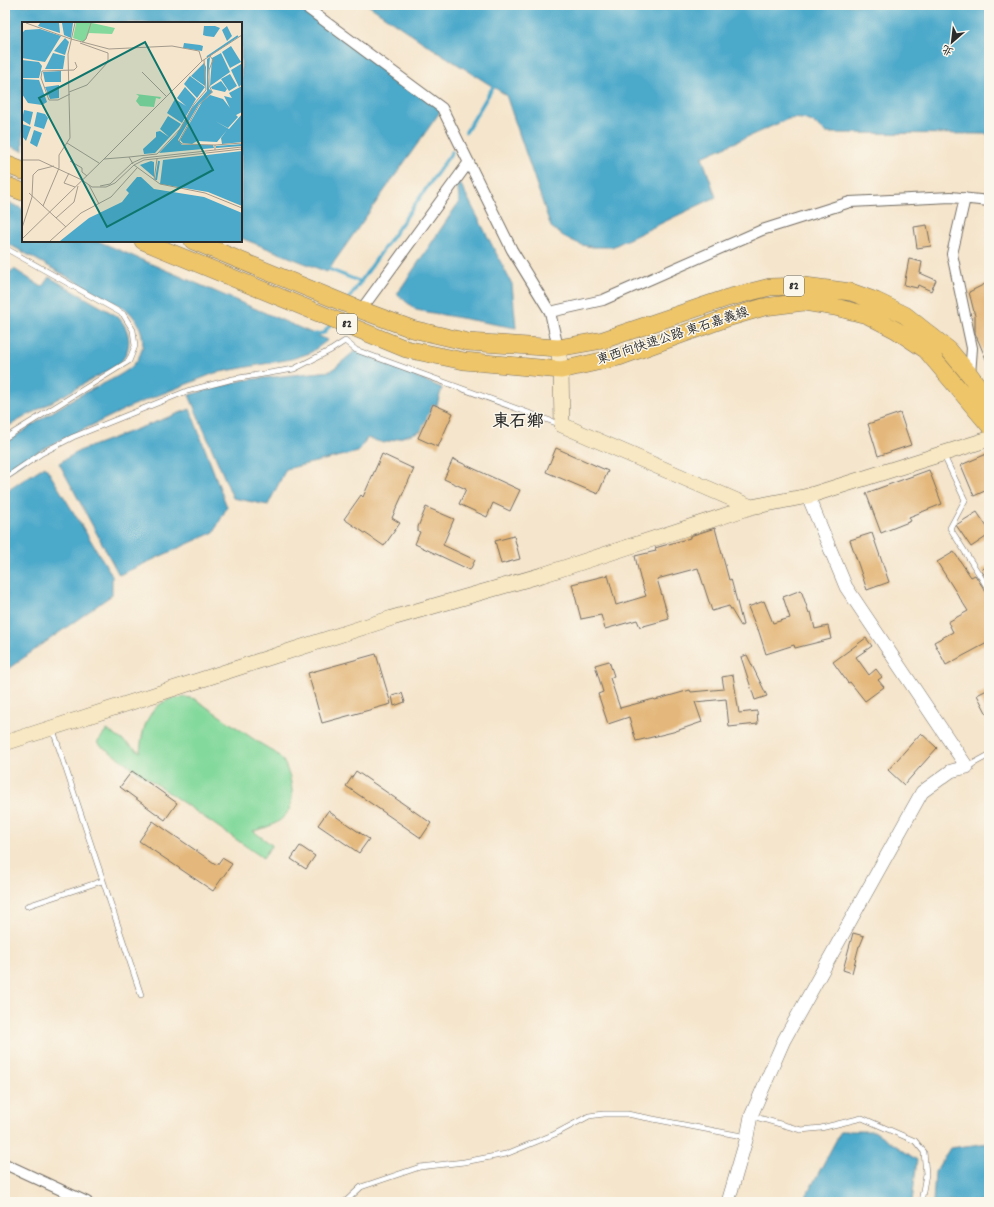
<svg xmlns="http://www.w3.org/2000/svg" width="994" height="1207" viewBox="0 0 994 1207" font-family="Dekko,'LXGW WenKai TC',sans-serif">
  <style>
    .green { fill: #83d99c; stroke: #578264 }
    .water { fill: #4ca9ca; stroke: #3c6a7a }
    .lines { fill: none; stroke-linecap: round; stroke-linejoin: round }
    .stream { stroke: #4ca9ca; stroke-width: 3.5 }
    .building { fill: #e4b87b }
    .service-casing { stroke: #726c63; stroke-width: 6 }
    .minor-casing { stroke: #726c63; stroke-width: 12 }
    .tertiary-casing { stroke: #726c63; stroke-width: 14 }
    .secondary-casing { stroke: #726c63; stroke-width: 16 }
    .primary-casing { stroke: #726c63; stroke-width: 18 }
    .service { stroke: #fff; stroke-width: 5 }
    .minor { stroke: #fff; stroke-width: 10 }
    .tertiary { stroke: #fff; stroke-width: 13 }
    .secondary { stroke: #f8e8c3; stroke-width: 15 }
    .primary { stroke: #eec569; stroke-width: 17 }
    .labels { text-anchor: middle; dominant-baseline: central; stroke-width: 3; stroke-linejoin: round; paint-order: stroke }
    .shield { fill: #fbf7ec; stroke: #696865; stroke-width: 1 }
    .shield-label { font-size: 12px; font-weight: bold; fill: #2b2b2b }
    .street-label { font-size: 13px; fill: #2b2b2b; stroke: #fbf7ec }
    .district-label { font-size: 17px; font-weight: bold; fill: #2b2b2b; stroke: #fbf7ec }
    .inset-river { fill: none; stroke: #4ca9ca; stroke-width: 2 }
    .inset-road { fill: none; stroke: #a49b8c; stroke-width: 1 }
    .view { fill: #0f766e; fill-opacity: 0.15; stroke: #0f766e; stroke-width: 2 }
    .inset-edge { fill: none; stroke: #2b2b2b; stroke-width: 2 }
  </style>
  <rect width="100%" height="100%" fill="#fbf7ec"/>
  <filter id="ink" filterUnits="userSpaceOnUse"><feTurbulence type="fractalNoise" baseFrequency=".025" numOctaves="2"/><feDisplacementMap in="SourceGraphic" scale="8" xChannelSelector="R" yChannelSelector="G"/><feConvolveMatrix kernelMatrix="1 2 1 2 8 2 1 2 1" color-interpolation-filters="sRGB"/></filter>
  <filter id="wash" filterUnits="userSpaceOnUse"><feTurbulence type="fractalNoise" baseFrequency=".012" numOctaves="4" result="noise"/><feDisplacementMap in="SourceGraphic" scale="16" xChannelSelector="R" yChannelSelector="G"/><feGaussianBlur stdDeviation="0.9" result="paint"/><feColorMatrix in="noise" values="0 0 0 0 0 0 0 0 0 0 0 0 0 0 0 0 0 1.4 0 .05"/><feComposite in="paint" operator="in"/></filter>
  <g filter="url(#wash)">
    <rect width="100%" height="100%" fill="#f5e5cc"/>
    <path class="green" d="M186,697L195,699C216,713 237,728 258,742C264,746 276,752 281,758C285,762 290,777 291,783C297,814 280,825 253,831L272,845L263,858L97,743L107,730L140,752C142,732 146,709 168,700C173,697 181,698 186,697Z"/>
    <path class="water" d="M5,5H295L442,109L327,272L241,238V23H23V151L5,144Z
      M368,5H989V134L826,133C815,121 804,117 788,119L702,157L716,197L612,247H592L582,245L566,238L551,227L506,95L421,41Z
      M457,177L512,284L516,328L416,310L397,294L459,202Z
      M5,201L23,209V241H98L328,340L310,353L291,359L215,373L134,405L41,450L5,474V443C28,428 51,412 75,398C90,389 124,376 134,364C149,347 143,324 127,310L5,242Z
      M14,269L42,287L49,277L117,316C132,331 133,350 118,365L5,428V276Z
      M356,350L442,388L430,428L384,443L367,438L358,452L286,469L268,505L233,498L189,395L244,380L331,371Z
      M190,409L227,507L214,532L119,575L59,463L79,451Z
      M45,466L112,575V595L5,671V492Z
      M841,1131H874L917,1160L912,1202H803Z
      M989,1143V1202H933L935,1172L950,1148Z"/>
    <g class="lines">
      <path class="stream" d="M466,132L493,87
        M326,268L361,282
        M349,298L452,152
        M311,335L324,333L330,325"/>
    </g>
    <g id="blocks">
      <path class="building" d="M927,225L931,246L917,248L914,227Z
        M909,259L922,262L920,273L936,280L931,291L918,285L917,288L904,285Z
        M989,282V364H988L975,333V316L969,292Z
        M433,404L453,413L438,447L418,438Z
        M900,413L911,445L878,456L868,424Z
        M556,448L608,471L598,494L546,472Z
        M989,453V489L974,496L961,465Z
        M382,454L414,469L392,518L400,523L384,546L344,519L361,495L363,497Z
        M453,459L520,490L510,511L493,503L487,517L459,504L466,489L444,479Z
        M929,470L942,504L909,517L911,521L881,533L866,493Z
        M426,507L454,519L443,545L475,560L470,570L415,544L420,532L418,531V527Z
        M977,512L989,530V535L971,547L956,525Z
        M715,528L729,580L731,579L743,625L741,626L729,606L712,611L698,568L657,579L669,619L640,627L637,620L605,629L601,615L581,619L572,584L608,575L616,605L646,596L640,578L635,556L656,551L655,548L690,538V536Z
        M872,533L889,582L867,590L850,540Z
        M514,536L520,559L501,564L495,541Z
        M954,552L971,577L975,575L986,592L989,594V642L946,665L934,642L953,632L948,622L968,611L937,562Z
        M989,565V582L981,570Z
        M801,590L809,613L811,612L815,629L828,626L831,639L795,648L794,645L766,654L758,629H757L748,607L764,601L773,623L790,618L783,597Z
        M866,638L872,646L856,657L869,675L876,669L882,677L878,680L884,687L865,701L850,682L848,683L833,662Z
        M376,654L391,704L322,723L308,673Z
        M747,655L767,696L755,700L741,657Z
        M609,661L614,676L610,678L620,708L654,699L655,700L690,690L691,692L724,689L722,677L733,675L739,713L757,711L758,724L729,727L726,699L695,702L702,722L673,732L636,741L629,717L608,724L598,694L603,692L595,665Z
        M989,689V718L977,695Z
        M402,693L405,702L394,706L392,696Z
        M921,733L937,748L904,785L888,770Z
        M132,771L177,803L165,820L120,787Z
        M356,771L431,823L421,838L346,786Z
        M328,811L369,839L359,853L318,825Z
        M153,821L217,865L222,858L232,864L213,891L139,841Z
        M300,846L315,856L306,869L291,859Z
        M853,933L864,936L860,946H859L852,973L843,970Z"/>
    </g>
  </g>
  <g filter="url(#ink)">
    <use href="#blocks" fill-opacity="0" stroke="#726c63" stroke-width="1"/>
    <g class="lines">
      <g class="service-casing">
        <path id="service" d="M5,248L123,314L133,330L135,346L129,361L5,438
          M944,456L965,500L950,528L989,590
          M5,478L42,453L73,437L187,391L233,379L294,369L331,350L345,341L356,350L559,424
          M53,730L141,995
          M967,767L989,755
          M27,906L102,881
          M752,1116L801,1130L821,1128L862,1118L915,1141L924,1152L926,1174L921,1202
          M345,1202L361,1187L420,1167L464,1162L506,1154L555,1134L589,1116L604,1114H627L747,1137"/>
      </g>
      <g class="minor-casing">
        <path id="minor" d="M303,5L442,108L512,250L550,312L558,348
          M965,198L952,254L972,348L970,375L969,376
          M361,310L469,162
          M550,312L603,300L762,230L850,202L951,197L989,201
          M5,1164L87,1202"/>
      </g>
      <g class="tertiary-casing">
        <path id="tertiary" d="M728,1202L747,1137L751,1116L784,1040L922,792L951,771L967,767L846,587L808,496"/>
      </g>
      <g class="secondary-casing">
        <path id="secondary" d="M558,348L561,370L562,425L751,507L808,496L989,439
          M5,743L392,618L542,575L751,507"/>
      </g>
      <g class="primary-casing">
        <path id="primary" d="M5,164L23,171
          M5,185L23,192
          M143,241L406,349L464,361L561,370L619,357L727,318L764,307L804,302L835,307L867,315L896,330L926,350L989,425
          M193,241L361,310L412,329L468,342L558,348L603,340L727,298L770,287L805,286L851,292L876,301L905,315L949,350L970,375L985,396L989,409"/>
      </g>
      <use href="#service" class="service"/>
      <use href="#minor" class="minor"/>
      <use href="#tertiary" class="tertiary"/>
      <use href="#secondary" class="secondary"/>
      <use href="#primary" class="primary"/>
    </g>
  </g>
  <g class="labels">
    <g class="shield">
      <rect x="784" y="276" width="20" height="20" rx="3"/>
      <rect x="337" y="314" width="20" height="20" rx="3"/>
    </g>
    <g class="shield-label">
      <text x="794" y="286">82</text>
      <text x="347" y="324">82</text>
    </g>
    <g class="street-label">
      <text transform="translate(673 337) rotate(-18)">東西向快速公路 東石嘉義線</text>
    </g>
    <g class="district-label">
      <text x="518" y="423">東石鄉</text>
    </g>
  </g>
  <g transform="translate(22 22)">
    <rect width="220" height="220" fill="#f5e5cc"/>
    <path d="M54,1H70L93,6L90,12L67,11L62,20L51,16ZM114,72L139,75L138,77L134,76L132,85L118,84L114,79L117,74Z" fill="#83d99c"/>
    <path d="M18,1H37L38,11L16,4ZM40,1H51L49,16L42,13ZM182,4H193L198,6L192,15L184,14L181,13ZM205,4L210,14L205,19L200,8ZM18,7L39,14L23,40L0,36V11L3,8ZM43,16L47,20L43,33L32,29ZM162,21L178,23L181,24L180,29L161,26ZM209,24L219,40L208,46L200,30ZM31,31L43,34L41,47H23ZM199,31L208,50L188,64L190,36ZM188,35L186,55L187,67L191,70L177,82L156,118L160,123H191L192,126L137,131L154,113L169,87L185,69V37ZM0,38L17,40L20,44L17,56H0ZM182,41L184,45L183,64L169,54ZM219,42L220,62L217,65L209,48ZM39,49V60H23L21,50ZM208,52L215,64L207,69L199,57ZM168,54L183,65L175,76L162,62ZM0,57L17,58L25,80L20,83L6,81L0,72ZM199,59L205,67L203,70L190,67L189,65ZM37,63V76L28,77L23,65ZM220,64V90L214,93L216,95L206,106L193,99L207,107L220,92V120L200,122L199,116L205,108L195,120L175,119L170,122L161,121L158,118L180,80L188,73L201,77L208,86L202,74L210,76L207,71ZM163,65L174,77L160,101L145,91L153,77L164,84L155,76ZM2,88L11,90L8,103L0,98ZM15,90L23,92L26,96L22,107L12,104ZM146,94L159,102L157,105L133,131L122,132L121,127L134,115V110L138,109L147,115L138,107ZM0,102L9,105L4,119L0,114ZM12,108L20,111L15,125L8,121ZM220,129V184L186,170L138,162L141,138ZM129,139L132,140V155L118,143ZM115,155H119L132,167L182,175L220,191V219H38L67,196L100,180L107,171L104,168Z" fill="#4ca9ca"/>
    <path class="inset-river" d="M185,35L216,14M194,125L220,123M134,158L137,139"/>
    <path class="inset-road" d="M4,1L49,17L87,27L150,24L177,29L180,39M60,20L64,17L69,1M188,34L191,38L187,48V63L190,70L177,83L157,119L160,122L193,123V128M120,50L144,74M47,70L65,63L86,40V31L58,21M48,72L36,78H27L19,56L20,49L52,48L55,45L53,40M45,121L77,141M193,123L220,121M107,135L135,132L159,106L172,82L184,68L182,38M82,137L180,39L220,13M0,138H17L60,158M48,139L60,146V150L65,154M112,143L138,162L183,171L220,186M47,151L42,161L53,165M60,158L70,165H84L93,161L112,143L122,138L220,127M132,158L135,137M67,163L77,182M78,164L88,162L110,141L121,136L220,125M7,171L44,205M21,184L37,146V133L48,116L46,32L53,1M34,196L52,180L56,164M0,206L10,175L11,153L16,148L32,144M0,217L82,137L107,135L111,142M28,219L59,191L89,175L115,146"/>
    <path class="view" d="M123,20L191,148L85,205L17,76Z"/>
    <rect width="220" height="220" class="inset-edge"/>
  </g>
  <rect width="994" height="1207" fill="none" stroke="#fbf7ec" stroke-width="20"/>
  <g transform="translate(952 42) rotate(208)" stroke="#fbf7ec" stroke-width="3" paint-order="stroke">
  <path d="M0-3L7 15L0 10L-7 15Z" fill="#2b2b2b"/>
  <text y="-6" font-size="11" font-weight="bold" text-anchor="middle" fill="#2b2b2b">北</text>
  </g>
</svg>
